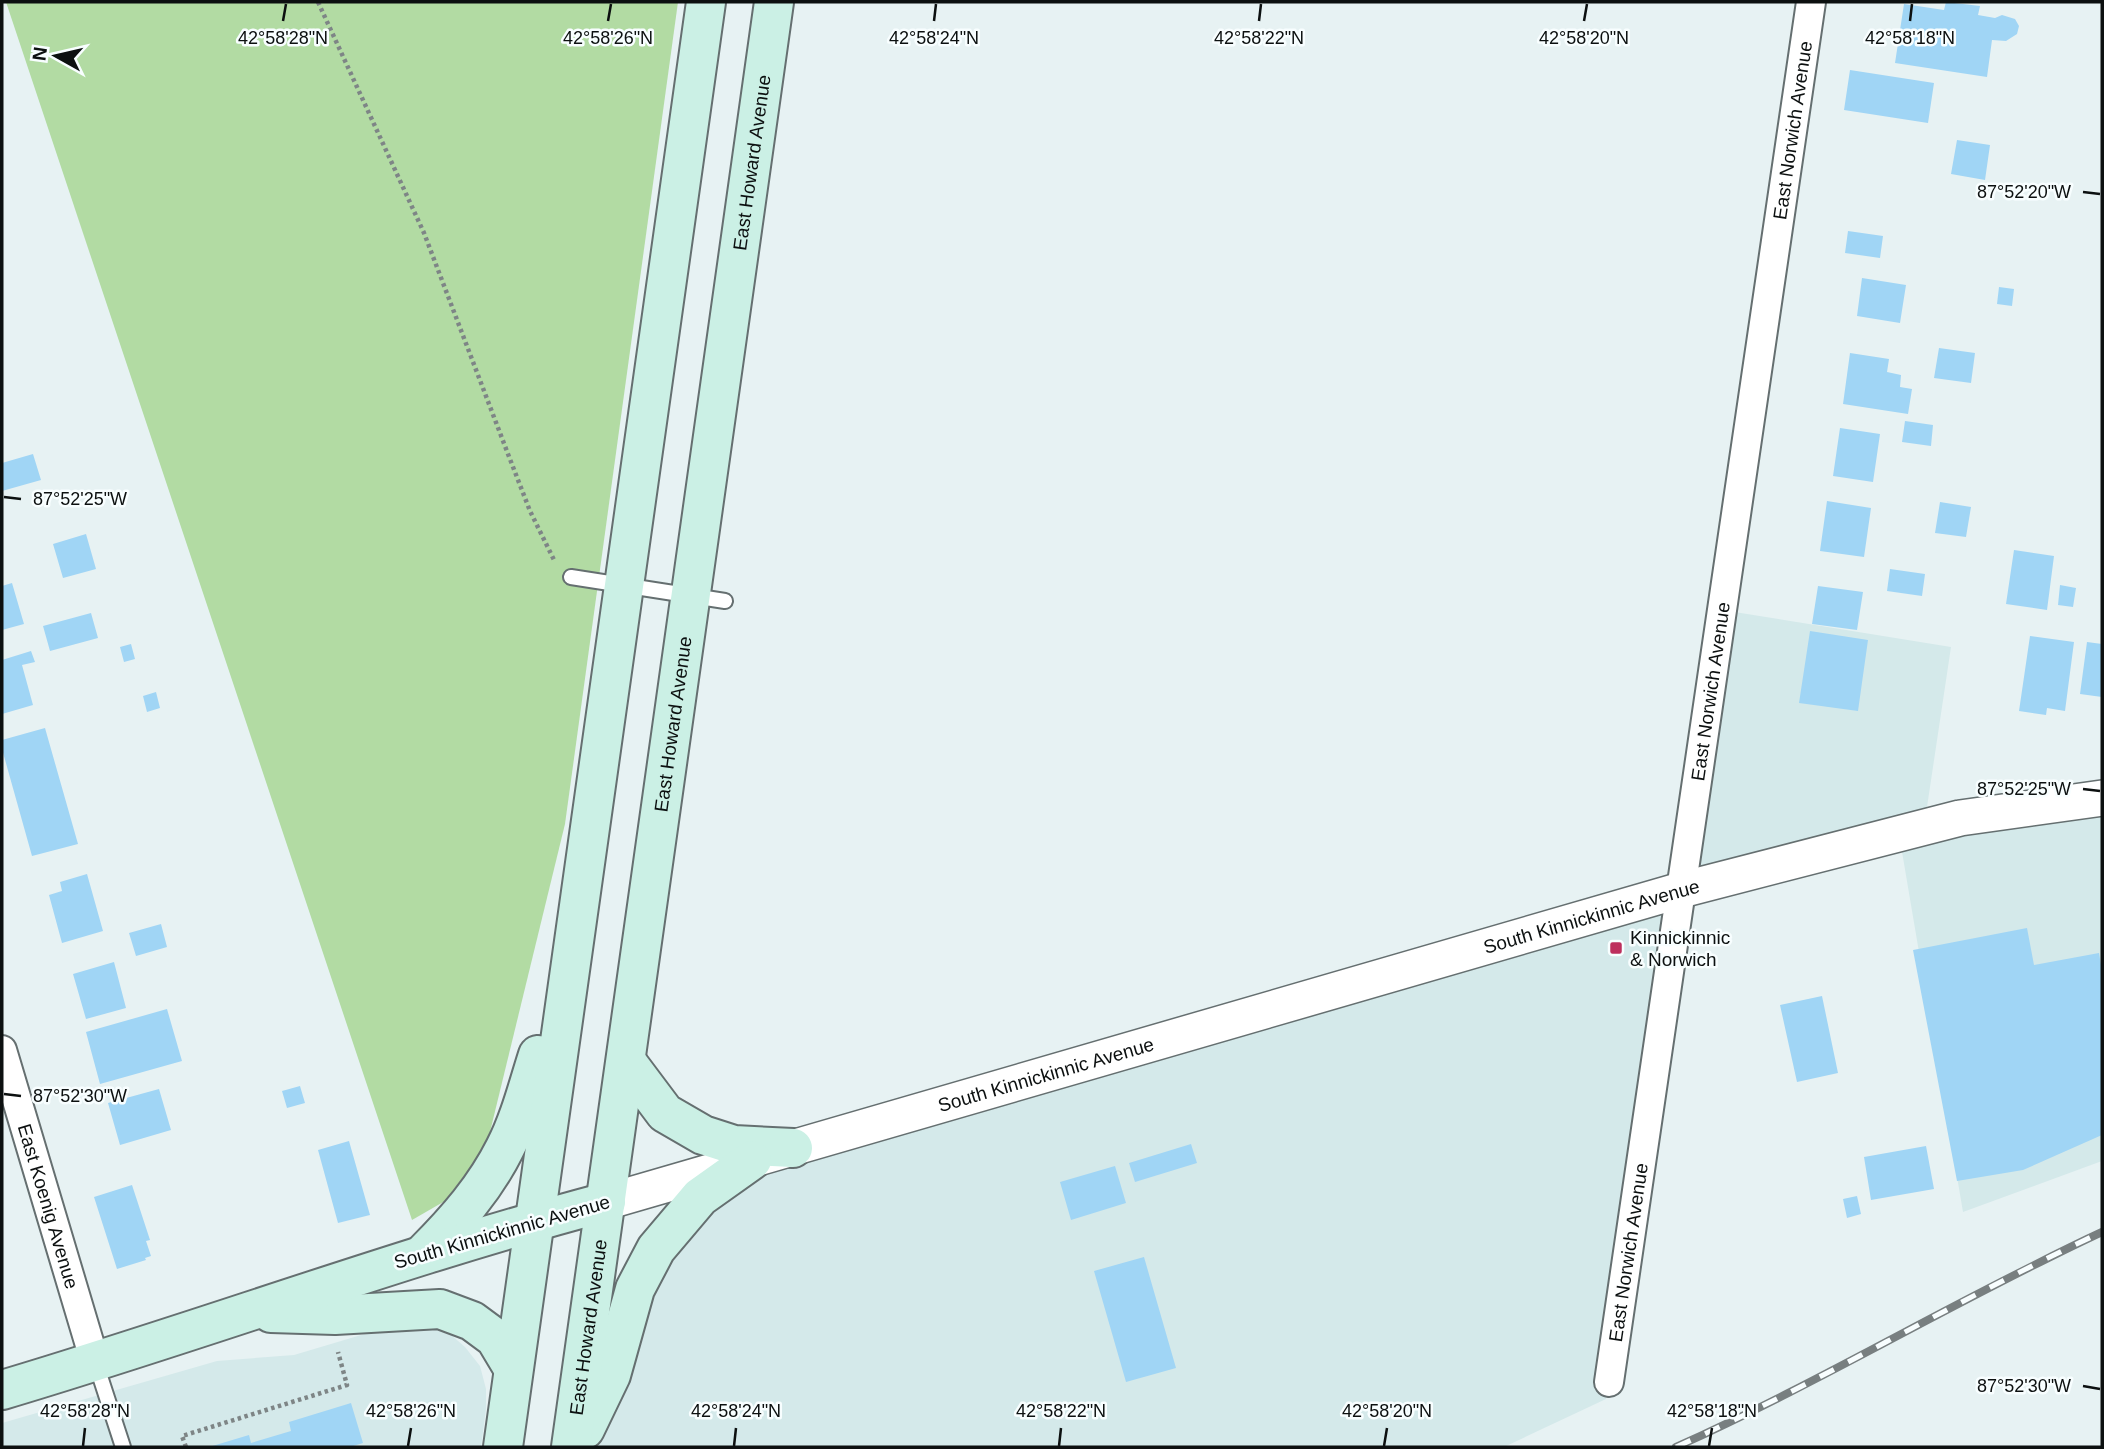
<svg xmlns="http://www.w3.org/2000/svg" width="2104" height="1449" viewBox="0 0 2104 1449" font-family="Arial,sans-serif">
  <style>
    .built { fill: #d4e9ea }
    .green { fill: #b2dba3 }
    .building { fill: #a0d5f5 }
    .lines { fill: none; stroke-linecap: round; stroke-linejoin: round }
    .service-casing { stroke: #656f70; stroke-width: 18 }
    .minor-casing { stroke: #656f70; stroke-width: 32 }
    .tertiary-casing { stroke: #656f70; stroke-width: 38 }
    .secondary-casing { stroke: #656f70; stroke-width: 42 }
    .path { stroke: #7e8586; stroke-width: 4.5; stroke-dasharray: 3.5 3.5; stroke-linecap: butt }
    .service { stroke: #fff; stroke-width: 14 }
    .minor { stroke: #fff; stroke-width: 28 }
    .tertiary { stroke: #fff; stroke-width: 35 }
    .secondary { stroke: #cbf0e5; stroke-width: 38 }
    .rail-casing { stroke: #787f80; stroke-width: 8 }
    .rail { stroke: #f8feff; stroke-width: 5; stroke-dasharray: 16; stroke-linecap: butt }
    .ticks { fill: none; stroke: #0c1010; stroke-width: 2.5 }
    .poi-dot { fill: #bd2f5d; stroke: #f8feff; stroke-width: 2.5 }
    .labels { text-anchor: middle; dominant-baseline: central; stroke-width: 5; stroke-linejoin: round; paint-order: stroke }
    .street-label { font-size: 19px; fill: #0c1010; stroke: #f8feff }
    .poi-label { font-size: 19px; fill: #0c1010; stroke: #f8feff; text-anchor: start }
    .ticks-label { font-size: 18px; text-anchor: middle; fill: #0c1010; stroke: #f8feff; stroke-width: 5; stroke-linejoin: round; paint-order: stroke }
  </style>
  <rect width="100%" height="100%" fill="#e7f2f3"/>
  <path class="built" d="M1722,610L1951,647L1924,827L2102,798V1161L1963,1212L1899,834L1681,890L1606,1399L1504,1447H577L635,1289L752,1160L1681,890Z
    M398,1324L427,1325L450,1334L465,1347L480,1366L486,1389V1409L481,1447H2V1423L217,1361L294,1355Z"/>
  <path class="green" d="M6,2H678L565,824L489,1136L481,1154L445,1201L412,1220Z"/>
  <path class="building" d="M1946,2L1980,6L1978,15L1995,18L2002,15L2015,19L2019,26L2017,34L2006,41L1992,40L1987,77L1895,63L1904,4L1944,10Z
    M1850,70L1934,83L1928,123L1844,110Z
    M1957,140L1990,145L1985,180L1951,174Z
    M1848,231L1883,236L1880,258L1845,253Z
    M1862,278L1906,285L1900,323L1857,316Z
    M1999,287L2014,289L2012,306L1997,304Z
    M1939,348L1975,353L1971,383L1934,378Z
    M1850,353L1889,359L1887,372L1901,375L1900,387L1912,389L1908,414L1843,404Z
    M1905,421L1933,425L1931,446L1902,442Z
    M1840,428L1880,434L1873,482L1833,476Z
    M33,454L41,480L2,491V463Z
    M1827,501L1871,508L1864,557L1820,551Z
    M1940,502L1971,507L1966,537L1935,533Z
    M86,534L96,569L63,578L53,544Z
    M2014,550L2054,556L2047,610L2006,604Z
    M1890,569L1925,574L1922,596L1887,591Z
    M12,583L24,624L2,630V586Z
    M2060,585L2076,588L2073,607L2058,605Z
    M1818,586L1863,592L1857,630L1812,624Z
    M91,613L98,638L50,651L43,626Z
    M1810,631L1868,640L1858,711L1799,703Z
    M2030,636L2074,642L2065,711L2047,708L2046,715L2019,711Z
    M2087,642L2102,644V697L2080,694Z
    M131,644L135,659L124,662L120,647Z
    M31,651L35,662L22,665L33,705L2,714V660Z
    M156,692L160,708L147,712L143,696Z
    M45,728L78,844L32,856L2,749V740Z
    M87,874L103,931L62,943L49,895L62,891L60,882Z
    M161,924L167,947L136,956L129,933Z
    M2027,928L2034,965L2099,953L2102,971V1135L2023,1170L1957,1181L1913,950Z
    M114,962L126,1008L86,1019L73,974Z
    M1822,996L1838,1073L1797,1082L1780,1005Z
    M167,1009L182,1061L100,1084L86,1032Z
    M300,1086L305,1103L287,1108L282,1091Z
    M159,1089L171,1130L120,1145L108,1103Z
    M349,1141L370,1215L338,1223L318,1150Z
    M1191,1144L1197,1163L1135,1182L1129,1163Z
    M1926,1146L1934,1189L1871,1200L1864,1157Z
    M1115,1166L1126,1203L1071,1220L1060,1182Z
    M132,1185L150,1240L146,1241L151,1256L145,1258L146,1260L117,1269L94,1197Z
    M1857,1196L1861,1214L1847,1218L1843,1199Z
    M1144,1257L1176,1368L1126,1382L1094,1271Z
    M351,1403L363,1443L350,1447H209L249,1435L251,1443L291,1431L289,1422Z"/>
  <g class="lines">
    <g class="service-casing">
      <path id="service" d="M571,577L725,601
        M96,1364L123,1447"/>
    </g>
    <g class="minor-casing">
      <g id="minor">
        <path id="s1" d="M2,1050L95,1362"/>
        <path id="s2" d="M1609,1382L1811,2"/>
      </g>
    </g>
    <g class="tertiary-casing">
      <g id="tertiary">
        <path id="s3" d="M606,1202L1681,890L1960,818L2102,798"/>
      </g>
    </g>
    <g class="secondary-casing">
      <g id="secondary">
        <path d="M626,1061L665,1113L703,1135L734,1145L793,1148"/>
        <path d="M425,1252C456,1221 485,1188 505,1148C520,1119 528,1086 538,1055"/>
        <path d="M271,1313L335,1315L440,1309L472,1321L495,1338L513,1368"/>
        <path d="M2,1390C204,1330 402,1256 606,1202"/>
        <path d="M585,1429L611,1375L635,1289L656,1249L700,1197L752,1160"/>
        <path d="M503,1447L706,2"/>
        <path id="s4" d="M571,1447L774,2"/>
      </g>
    </g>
    <path class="path" d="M318,2L424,233L508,454L530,511L555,562
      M186,1447L182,1436L347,1385L338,1352"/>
    <use href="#service" class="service"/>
    <use href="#minor" class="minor"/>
    <use href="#tertiary" class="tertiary"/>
    <use href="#secondary" class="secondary"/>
    <g class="rail-casing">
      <path id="rail" d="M1676,1447C1821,1382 1958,1299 2102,1232"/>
    </g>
    <use href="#rail" class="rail"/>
  </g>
  <path class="ticks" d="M283,21L286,4M608,21L611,4M934,21L936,4M1259,21L1261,4M1584,21L1587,4M1910,21L1912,4M2083,192L2100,194M4,497L21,499M2083,789L2100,791M4,1094L21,1096M2083,1386L2100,1389M83,1446L85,1428M408,1446L411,1428M734,1446L736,1428M1059,1446L1061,1428M1384,1446L1387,1428M1709,1446L1712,1428"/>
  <rect class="poi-dot" x="1609" y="941" width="14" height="14" rx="3.5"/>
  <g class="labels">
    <g class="street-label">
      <text stroke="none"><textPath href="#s2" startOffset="1265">East Norwich Avenue</textPath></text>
      <text stroke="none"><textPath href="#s4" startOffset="1297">East Howard Avenue</textPath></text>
      <text stroke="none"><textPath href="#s2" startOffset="698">East Norwich Avenue</textPath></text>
      <text stroke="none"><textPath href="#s4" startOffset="730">East Howard Avenue</textPath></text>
      <text stroke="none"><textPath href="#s3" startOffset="1026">South Kinnickinnic Avenue</textPath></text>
      <text stroke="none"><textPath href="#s3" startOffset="458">South Kinnickinnic Avenue</textPath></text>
      <text stroke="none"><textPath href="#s1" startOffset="163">East Koenig Avenue</textPath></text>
      <text transform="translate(502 1232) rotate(-16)">South Kinnickinnic Avenue</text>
      <text stroke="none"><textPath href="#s2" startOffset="131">East Norwich Avenue</textPath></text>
      <text stroke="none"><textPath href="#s4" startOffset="121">East Howard Avenue</textPath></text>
    </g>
    <g class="poi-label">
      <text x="1630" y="937">Kinnickinnic<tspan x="1630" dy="22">&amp; Norwich</tspan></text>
    </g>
  </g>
  <g class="ticks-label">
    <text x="283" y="44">42°58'28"N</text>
    <text x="608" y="44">42°58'26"N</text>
    <text x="934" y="44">42°58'24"N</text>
    <text x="1259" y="44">42°58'22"N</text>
    <text x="1584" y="44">42°58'20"N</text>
    <text x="1910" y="44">42°58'18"N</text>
    <text x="2024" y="198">87°52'20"W</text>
    <text x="80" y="505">87°52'25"W</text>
    <text x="2024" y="795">87°52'25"W</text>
    <text x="80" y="1102">87°52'30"W</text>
    <text x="2024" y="1392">87°52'30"W</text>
    <text x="85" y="1417">42°58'28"N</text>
    <text x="411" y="1417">42°58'26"N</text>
    <text x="736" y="1417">42°58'24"N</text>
    <text x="1061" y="1417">42°58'22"N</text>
    <text x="1387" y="1417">42°58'20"N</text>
    <text x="1712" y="1417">42°58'18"N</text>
  </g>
  <rect width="2104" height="1449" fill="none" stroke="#0c1010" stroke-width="7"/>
  <g transform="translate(56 56) rotate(278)" stroke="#f8feff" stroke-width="5" paint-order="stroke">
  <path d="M0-5L12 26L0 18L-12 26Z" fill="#0c1010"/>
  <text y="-10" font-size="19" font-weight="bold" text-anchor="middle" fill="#0c1010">N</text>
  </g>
</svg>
